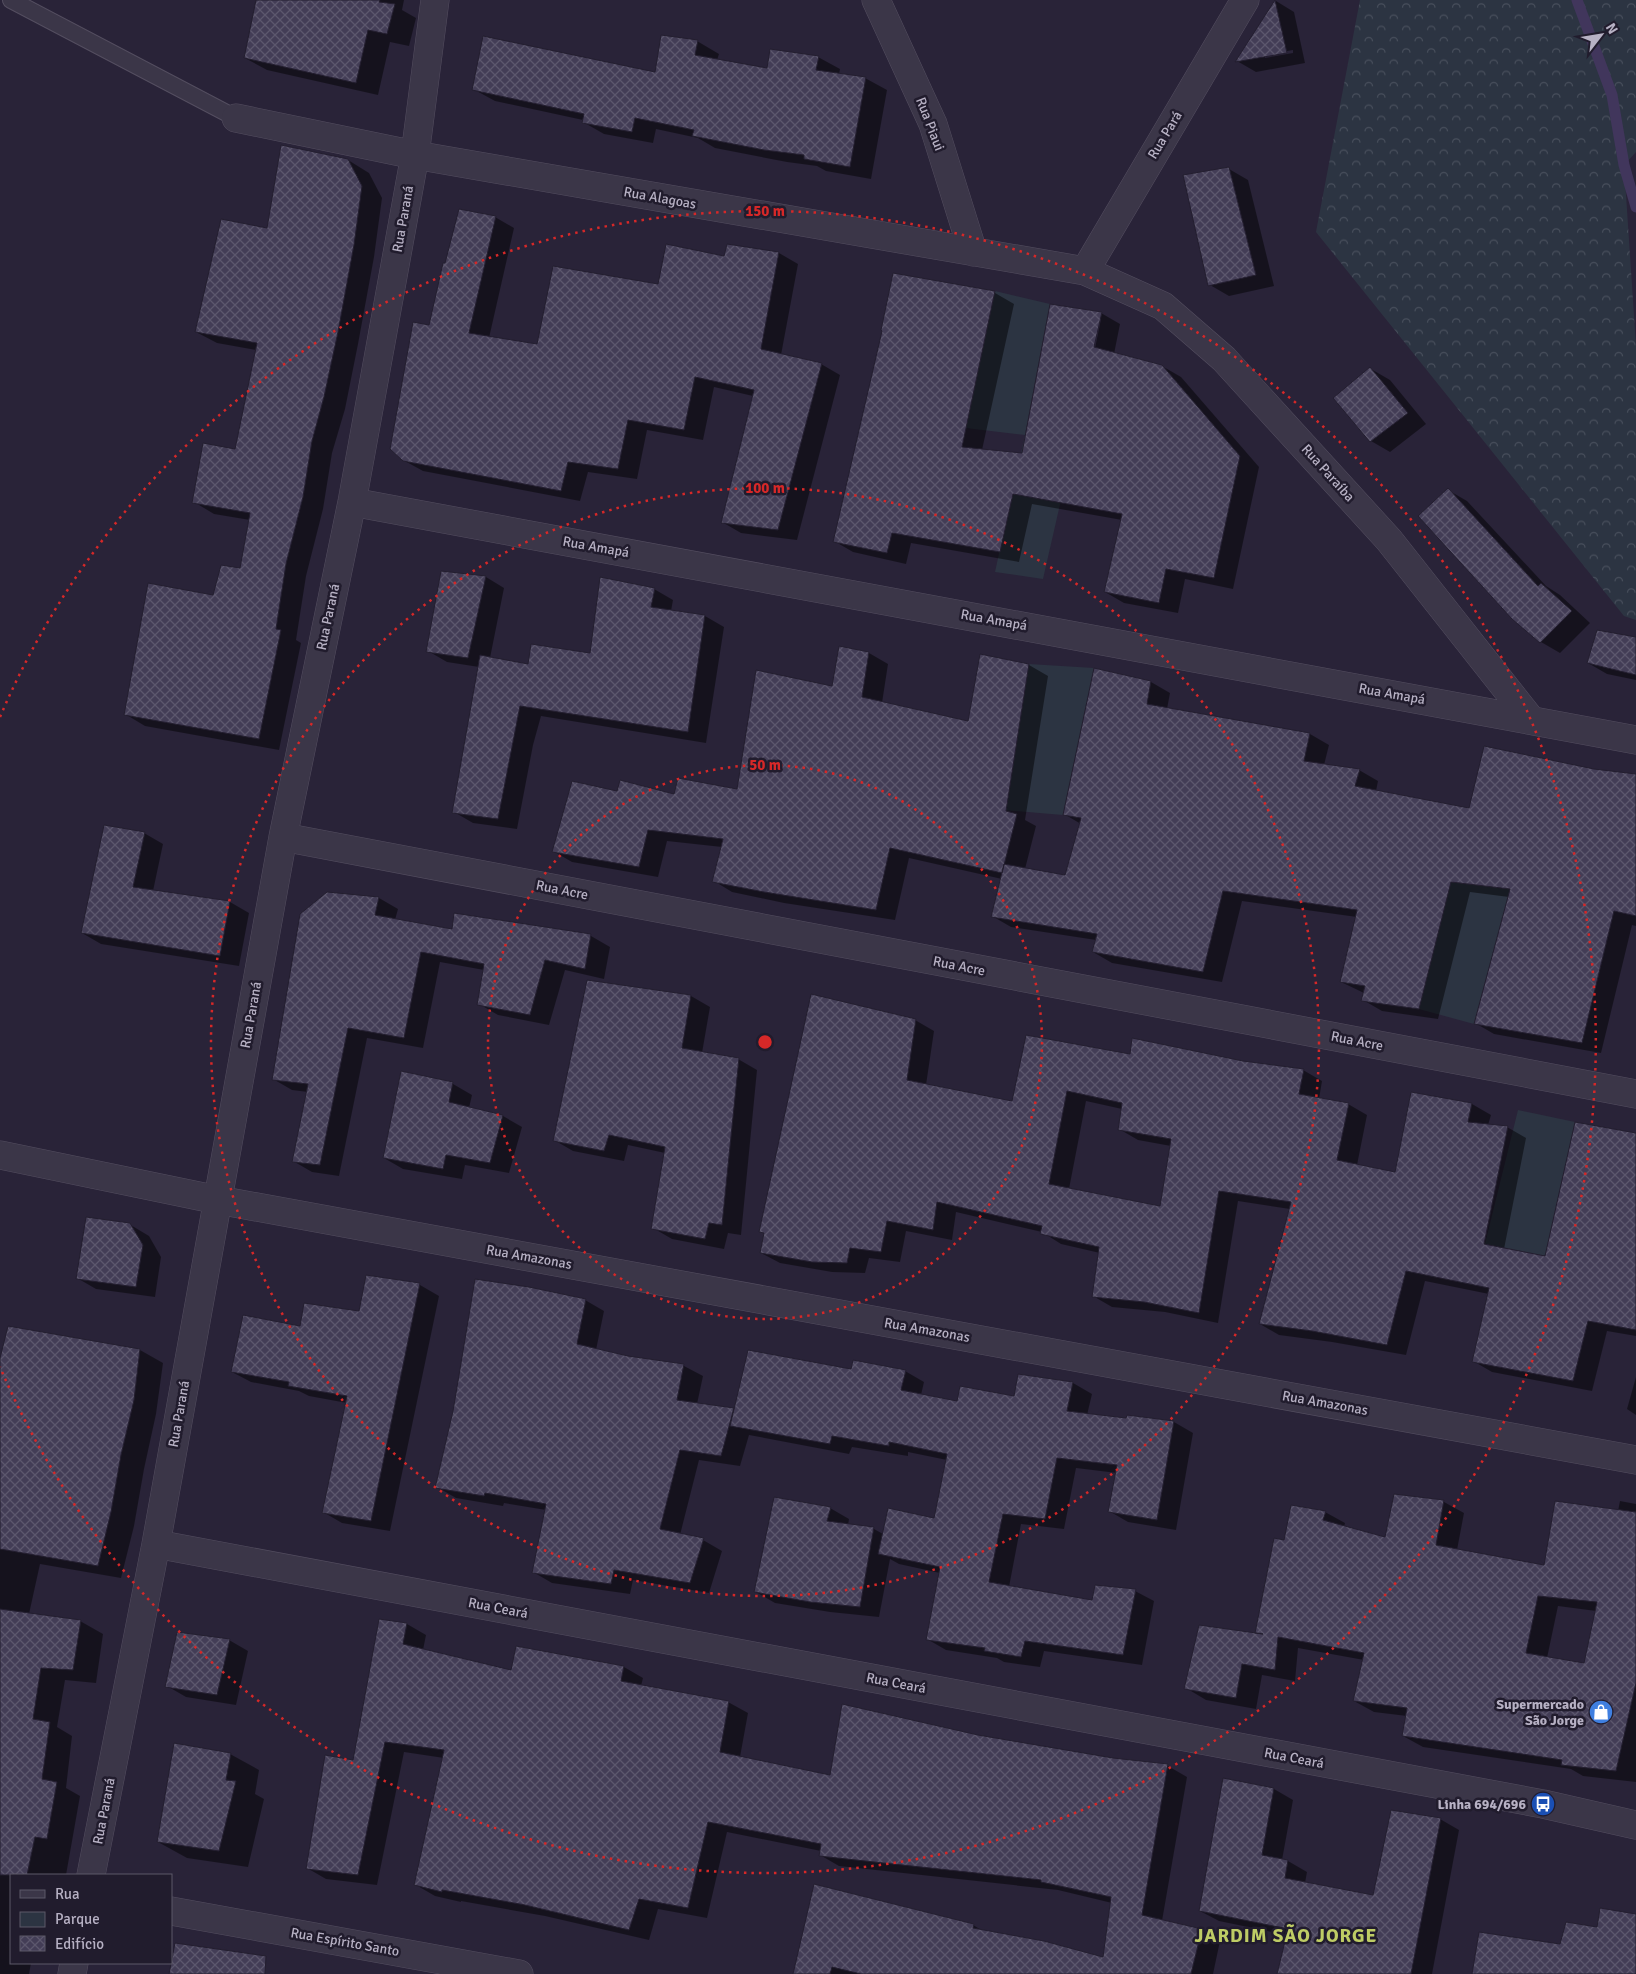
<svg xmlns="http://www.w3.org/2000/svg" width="1636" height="1974" viewBox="0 0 1636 1974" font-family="Signika,sans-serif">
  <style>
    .green { fill: #2c3442 }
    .forest { fill: url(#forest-crowns) }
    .shadow { fill: #0007; fill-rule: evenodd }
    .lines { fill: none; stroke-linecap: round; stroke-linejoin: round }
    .stream { stroke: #41365c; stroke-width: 11 }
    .building { fill: url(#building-cross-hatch); stroke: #231e2f; fill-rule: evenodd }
    .service-casing { stroke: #544e60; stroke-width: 18 }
    .minor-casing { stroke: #544e60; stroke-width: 29 }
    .service { stroke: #3b3648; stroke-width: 16 }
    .minor { stroke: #3b3648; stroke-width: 28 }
    .ring { fill: none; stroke: #d62828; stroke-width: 2.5; stroke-dasharray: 2.5 5 }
    .labels { text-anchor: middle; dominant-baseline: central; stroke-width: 5; stroke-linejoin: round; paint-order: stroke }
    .street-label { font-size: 14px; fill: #b7b1c4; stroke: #211c2d }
    .poi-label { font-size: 14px; font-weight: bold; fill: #b7b1c4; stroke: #211c2d; text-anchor: end }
    .district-label { font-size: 19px; font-weight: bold; letter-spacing: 1px; fill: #becc65; stroke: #211c2d }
    .centre { fill: #d62828; stroke: #211c2d; stroke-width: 2.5 }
    .ring-label { font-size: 15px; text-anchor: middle; font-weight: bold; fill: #d62828; stroke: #211c2d; stroke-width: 5; stroke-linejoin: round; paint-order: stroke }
  </style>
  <defs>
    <pattern id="forest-crowns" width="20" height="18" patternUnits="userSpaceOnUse" patternTransform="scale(1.25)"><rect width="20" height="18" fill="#2c3442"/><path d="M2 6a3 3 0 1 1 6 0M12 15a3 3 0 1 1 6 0" fill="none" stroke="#484f5c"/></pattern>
    <pattern id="building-cross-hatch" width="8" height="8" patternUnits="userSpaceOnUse" patternTransform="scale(1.25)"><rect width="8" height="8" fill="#433d56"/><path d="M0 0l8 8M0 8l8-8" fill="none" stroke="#5c576d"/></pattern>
  </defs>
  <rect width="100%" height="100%" fill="#292338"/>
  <path class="green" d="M995,291L1050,304L1025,435L1074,443L1043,579L995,572L1025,435L966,428Z
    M1029,664L1094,668L1063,815L1003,810Z
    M1451,882L1510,889L1474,1024L1419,1009Z
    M1518,1110L1575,1122L1545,1256L1485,1244Z"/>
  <path class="forest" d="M1360,0H1636V152L1624,165L1636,346V620L1624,616L1316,232Z"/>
  <path class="shadow" d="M258,0H404L402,10L416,18L409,46L390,42L378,95L267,70L245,58Z
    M1276,1L1294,12L1305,63L1256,72L1237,61ZM1293,50V53L1265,58V55Z
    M697,41L719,54L717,60L768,69L818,57L840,69L839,74L865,78L887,90L871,179L826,171L817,166L787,162L715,148L698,138L656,129L653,143L604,134L583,122V120L495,101L473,89L656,73Z
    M348,160L369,173L382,198L374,257L358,344L345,409L332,453L323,509L306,576L296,640L301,643L279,750L145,726L125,714L214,596L241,570L250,520L214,514L194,502L236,450L256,350L217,343L196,332L268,230Z
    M1229,169L1248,180L1274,286L1229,296L1210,285Z
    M495,217L514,228L489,338L538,346L658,285L725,258L779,253L798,264L781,355L821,364L840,375L797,540L741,533L722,522L753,396L714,387L703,440L647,430L637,479L588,472L580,501L423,471L403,460L430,327Z
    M894,274L995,293L1014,304L982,450L1023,454L1101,313L1120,324L1114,354L1162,366L1181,377L1259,467L1233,589L1185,579L1178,613L1124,603L1105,592L1122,520L1032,504L1019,562L911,543L906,564L853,552L834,541L884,330ZM1099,319H1101L1094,353H1092Z
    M1371,369L1390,380L1426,424L1390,452L1371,441L1335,398Z
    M1448,490L1467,501L1546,586L1560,595L1590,623L1560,653L1541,642Z
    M486,577L504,588L490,658L529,666L591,655L654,589L673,600L671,611L705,616L724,627L706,743L541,716L533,745L517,829L473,823L454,812L479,667L447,662L428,651Z
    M1636,638V680L1607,674L1588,663Z
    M869,653L888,664L882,703L969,722L981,656L1029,665L1048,676L1025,820L1036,826L1025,869L1066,876L1081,824L1064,814L1095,670L1151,682L1170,693L1167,709L1310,734L1329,745L1324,765L1359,770L1378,781L1376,791L1470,809L1594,770L1636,776V926L1632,925L1601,1053L1494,1034L1475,1023L1509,897L1470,892L1438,1019L1382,1011L1363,1000L1364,993L1341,982L1357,917L1242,901L1222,982L1112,963L1093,952L1096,940L1011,927L992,916L1002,879L909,858L895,920L784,903L732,892L714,881L722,847L667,841L658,877L572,862L553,851L618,792L675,796L739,791L833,688Z
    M144,833L163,844L153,891L230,902L249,913L239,966L101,944L82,933Z
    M328,893L379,898L398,909L395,920L453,930L455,914L591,936L610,947L604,979L565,970L549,1025L498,1015L479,1004L484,970L440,962L423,1048L367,1038L339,1176L312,1172L293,1161L308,1092L292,1090L273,1079Z
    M588,982L691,996L710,1007L702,1053L738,1059L757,1070L741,1235L728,1233L724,1249L672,1239L653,1228L665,1153L628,1145L624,1161L573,1151L554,1140Z
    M915,1020L934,1031L926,1085L1013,1102L1131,1056L1242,1063L1303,1070L1322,1081L1319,1099L1348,1104L1367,1115L1357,1165L1396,1174L1412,1093L1472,1104L1491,1115L1488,1125L1507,1127L1526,1138L1504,1249L1546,1258L1636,1134V1336L1607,1331L1592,1391L1492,1372L1473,1361L1489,1294L1425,1281L1406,1355L1332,1342L1279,1335L1260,1324L1290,1209L1238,1201L1218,1323L1165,1312L1112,1307L1093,1296L1100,1253L1061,1244L1042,1232L956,1212L952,1240L906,1231L900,1262L869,1258L865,1273L832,1272L780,1263L761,1253L765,1234L761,1231ZM1086,1101L1122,1109L1119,1129L1138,1140L1171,1146L1161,1208L1069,1189Z
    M402,1073L453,1084L472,1095L469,1108L503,1116L522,1127L509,1173L465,1165L462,1179L403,1169L384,1158Z
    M129,1224L149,1236L161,1257L155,1297L96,1289L77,1278Z
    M420,1285L439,1296L390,1531L342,1523L323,1512L347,1403L309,1396L299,1391L251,1382L232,1372L301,1328L360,1313Z
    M585,1300L604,1311L596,1350L684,1366L703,1376L697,1404L735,1409L852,1371H905L924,1382L921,1395L958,1402L1015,1397L1073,1383L1092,1394L1087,1415L1127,1420L1128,1416L1174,1422L1193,1433L1176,1530L1128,1522L1109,1511L1117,1473L1076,1468L1064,1529L1021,1524L1009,1587L1093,1601L1135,1591L1154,1601L1142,1665L1044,1651L1040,1667L1004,1662L997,1658L946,1650L927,1639L940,1573L899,1564L890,1559L879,1617L830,1612L775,1603L756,1592L830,1508L849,1519L848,1525L874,1529L883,1534L935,1519L947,1460L908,1452V1456L852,1447L849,1454L749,1435L740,1466L699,1460L680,1535L703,1540L722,1551L709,1593L633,1580L630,1594L552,1583L533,1572L546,1510L504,1503L503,1506L456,1498L437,1487Z
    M9,1327L140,1350L163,1363L156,1414L144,1469L134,1526L121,1578L40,1564L29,1614L80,1621L103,1634L96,1683L65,1680L57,1727L72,1736L66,1788L80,1796L66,1875H11V1963H31L29,1974H0V1366Z
    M1636,1377V1415L1627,1409Z
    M1620,1501L1636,1504V1782L1583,1776L1571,1769L1423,1747L1403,1736L1407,1716L1374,1712L1354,1701L1364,1660L1298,1648L1295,1681L1262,1675L1256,1709L1206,1700L1186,1688L1262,1635L1285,1541L1325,1512L1345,1523L1344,1527L1386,1538L1444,1502L1464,1513L1457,1550L1545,1567L1618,1511ZM1558,1606L1596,1611L1585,1664L1547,1658Z
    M407,1624L426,1635L423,1650L512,1671L624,1667L643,1678L641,1686L728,1702L748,1713L740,1757L831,1776L978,1736L1112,1759L1168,1766L1187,1777L1162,1921L1201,1930L1220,1941L1213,1974H794L973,1925L983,1931L1104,1958L1112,1903L1058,1890L839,1866L820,1855L821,1851L727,1832L707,1918L658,1909L649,1940L545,1916L461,1901V1902L435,1896L416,1885L444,1758L404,1752L377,1885L326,1879L307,1868L354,1761Z
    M229,1640L248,1651L236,1705L186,1697L167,1686Z
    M230,1754L259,1770L255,1794L264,1799L248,1867L187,1858L158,1842Z
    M1274,1789L1293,1800L1282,1860L1288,1861L1307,1872L1305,1883L1374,1896L1440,1819L1459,1830L1432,1974H1278L1287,1935L1219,1921L1200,1911Z"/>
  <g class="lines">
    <path class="stream" d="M1577,0L1612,95L1624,165L1636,207"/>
  </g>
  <path class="building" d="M256,0H380L379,2L395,4L387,34L368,30L356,83L244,58Z
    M1275,0L1287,53L1235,62Z
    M661,35L698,40L695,55L767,68L770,49L819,56L816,70L866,77L850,167L804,159V155L764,150L692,136L694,130L635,118L632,132L582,123L584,114L472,90L483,36L655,72Z
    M281,145L348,159L362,186L354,245L338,332L324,397L312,441L303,497L286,564L276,629L281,630L259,739L124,715L148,583L213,595L221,565L240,568L250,513L192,503L203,443L235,449L257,343L195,332L221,219L267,228Z
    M1229,167L1256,275L1208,286L1183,175Z
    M459,209L496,216L469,333L537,344L553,266L658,284L666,244L724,256L727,244L779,252L761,349L822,363L778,530L721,523L754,390L695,377L684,430L628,420L618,469L568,462L561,491L403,461L390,449L413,322L429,325L443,263H445Z
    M893,273L995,291L962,447L1022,453L1050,304L1102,312L1094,347L1162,365L1240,456L1214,578L1166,569L1159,603L1104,592L1122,514L1013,494L1000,552L892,533L887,553L833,542L882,331L881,330Z
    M1370,367L1408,413L1370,442L1333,398Z
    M1448,488L1538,586L1541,583L1572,611L1540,643L1512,619L1418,516Z
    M441,571L486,576L468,658L426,652Z
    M600,577L655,588L651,607L705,615L688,732L520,706L498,819L452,813L480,655L528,664L531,644L590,653Z
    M1597,630L1636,637V675L1587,663Z
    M839,646L869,652L862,697L968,721L980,654L1029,664L1006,811L1017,814L1002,873L890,848L876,910L764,892L712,882L723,839L648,830L639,867L552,852L572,781L617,791L620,780L674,794L678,778L737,789L756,670L832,686Z
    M1094,668L1151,681L1147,704L1310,733L1304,761L1360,769L1355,786L1469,808L1484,746L1594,769L1636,774V916L1614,911L1582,1043L1474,1024L1510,889L1451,882L1419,1009L1361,1001L1365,986L1340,982L1357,910L1223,891L1203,972L1092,952L1097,934L991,917L1004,864L1065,875L1081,818L1063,815Z
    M104,825L145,832L133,887L230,901L220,956L81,933Z
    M327,892L379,897L375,915L452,929L454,913L591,934L585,969L545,960L530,1015L477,1005L484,964L421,952L404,1038L348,1028L320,1165L292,1162L308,1084L272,1080L300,914Z
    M587,980L691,995L682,1048L739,1058L722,1225L709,1223L705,1239L651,1229L665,1147L609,1135L604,1151L553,1141Z
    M811,994L916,1019L907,1080L1012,1101L1026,1035L1130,1054L1132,1038L1243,1061L1304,1069L1299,1094L1349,1103L1337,1160L1395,1172L1411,1092L1472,1103L1468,1122L1508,1126L1484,1244L1545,1256L1575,1122L1636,1133V1330L1588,1321L1573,1381L1472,1362L1489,1288L1406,1271L1387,1345L1312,1331L1259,1324L1291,1202L1219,1191L1199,1313L1144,1302L1092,1297L1099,1247L1040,1234L1042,1226L937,1202L933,1230L887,1221L881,1252L850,1248L847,1263L812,1262L760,1253L764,1233L759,1232ZM1067,1091L1122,1103L1118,1130L1171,1139L1160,1206L1049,1184Z
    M401,1071L453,1082L449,1102L503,1115L490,1163L446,1155L443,1169L383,1158Z
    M86,1217L130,1223L143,1245L136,1287L76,1279Z
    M366,1275L420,1283L371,1521L322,1513L347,1396L288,1386L289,1382L231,1372L243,1315L300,1326L304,1303L359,1311Z
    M475,1279L529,1287L586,1299L577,1344L628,1356L684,1364L677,1400L734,1408L721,1456L680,1450L660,1529L704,1538L690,1583L614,1570L611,1584L532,1573L546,1504L485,1493L484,1496L435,1488L453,1411Z
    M8,1326L140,1349L134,1400L121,1455L111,1512L98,1566L0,1549V1358Z
    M748,1350L851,1369L853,1360L906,1370L901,1390L957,1401L960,1386L1014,1396L1018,1374L1073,1382L1067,1411L1126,1418L1127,1415L1174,1421L1157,1520L1108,1512L1117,1465L1057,1458L1045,1519L1003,1514L989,1582L1092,1600L1095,1585L1136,1589L1123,1655L1025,1641L1021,1657L984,1651L985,1648L926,1640L940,1567L878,1554L888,1508L934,1518L947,1454L889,1442V1446L832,1436L830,1444L730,1426Z
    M1394,1494L1444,1500L1436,1545L1544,1565L1555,1501L1636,1512V1683L1616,1771L1561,1765L1562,1760L1402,1736L1407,1708L1353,1701L1364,1653L1278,1637L1275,1670L1242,1664L1236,1698L1184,1689L1199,1625L1263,1634L1255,1633L1274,1538L1284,1540L1291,1505L1326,1511L1323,1520L1385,1537ZM1538,1596L1597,1602L1584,1663L1526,1653Z
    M774,1497L831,1507L827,1521L874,1527L860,1607L810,1602L754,1592Z
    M0,1609L81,1620L73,1670L41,1668L33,1719L50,1722L42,1779L57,1782L47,1839L35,1837L27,1875H0Z
    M379,1619L407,1623L403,1644L511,1670L516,1646L624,1666L621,1681L729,1701L720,1752L830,1775L842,1704L978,1735L1113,1758L1168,1764L1142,1915L1202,1929L1191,1974H861L832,1967L830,1974H793L814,1884L974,1924L973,1928L1044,1941L1103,1957L1111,1897L1041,1882V1880L819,1856L821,1844L708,1822L688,1908L639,1899L629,1930L525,1905L442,1890V1892L414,1885L444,1750L385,1742L358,1875L306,1869L325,1755L353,1760Z
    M177,1632L230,1639L217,1695L165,1687Z
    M174,1743L231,1753L226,1780L236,1781L219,1851L157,1842Z
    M1223,1778L1274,1788L1262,1855L1288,1860L1285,1878L1373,1895L1391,1810L1441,1818L1411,1974H1277L1288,1929L1199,1911Z
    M1600,1908L1636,1914V1974H1472L1479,1932L1560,1944L1566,1922L1597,1927Z
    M175,1943L266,1956L265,1974H169Z"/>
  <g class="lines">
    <g class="service-casing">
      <path id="service" d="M11,0L236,118"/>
    </g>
    <g class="minor-casing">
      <path id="minor" d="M876,0L933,124L973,252
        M236,118L415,155L1085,271L1163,306L1224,359L1389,540L1531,720
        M1085,271L1245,0
        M352,502L1636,740
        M283,837L1636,1094
        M0,1155L218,1200L1636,1460
        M156,1544L1543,1804L1636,1825
        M91,1875L156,1544L283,837L352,502L415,155L435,0
        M171,1911L519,1974
        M72,1974L74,1963"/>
    </g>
    <use href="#service" class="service"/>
    <use href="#minor" class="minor"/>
  </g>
  <g class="ring">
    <circle cx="765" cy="1042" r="277"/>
    <circle cx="765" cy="1042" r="554"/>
    <path d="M0 717A831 831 0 1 1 0 1367"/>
  </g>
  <defs>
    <g id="shop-disc" transform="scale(1.25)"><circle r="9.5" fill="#3f7fe0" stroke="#211c2d"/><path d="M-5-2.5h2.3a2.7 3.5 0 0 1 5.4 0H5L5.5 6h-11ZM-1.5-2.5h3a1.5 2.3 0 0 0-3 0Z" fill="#fff"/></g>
    <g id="bus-disc" transform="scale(1.25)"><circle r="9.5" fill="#1a4fb4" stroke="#211c2d"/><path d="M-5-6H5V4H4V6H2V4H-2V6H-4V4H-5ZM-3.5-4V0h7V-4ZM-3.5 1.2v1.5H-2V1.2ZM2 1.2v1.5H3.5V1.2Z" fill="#fff"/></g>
  </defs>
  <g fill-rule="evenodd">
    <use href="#shop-disc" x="1601" y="1712"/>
    <use href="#bus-disc" x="1543" y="1804"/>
  </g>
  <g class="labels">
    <g class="street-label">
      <text transform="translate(930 124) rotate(69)">Rua Piaui</text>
      <text transform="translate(1165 135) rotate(-59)">Rua Pará</text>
      <text transform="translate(660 198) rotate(10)">Rua Alagoas</text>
      <text transform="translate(403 219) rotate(-80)">Rua Paraná</text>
      <text transform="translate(1328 473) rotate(48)">Rua Paraíba</text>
      <text transform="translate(596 547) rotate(10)">Rua Amapá</text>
      <text transform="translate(328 617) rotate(-78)">Rua Paraná</text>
      <text transform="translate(994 620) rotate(10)">Rua Amapá</text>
      <text transform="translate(1392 694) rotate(10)">Rua Amapá</text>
      <text transform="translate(562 890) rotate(11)">Rua Acre</text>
      <text transform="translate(959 966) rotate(11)">Rua Acre</text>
      <text transform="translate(251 1015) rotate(-80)">Rua Paraná</text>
      <text transform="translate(1357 1041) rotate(11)">Rua Acre</text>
      <text transform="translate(529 1257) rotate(10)">Rua Amazonas</text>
      <text transform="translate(927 1330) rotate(10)">Rua Amazonas</text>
      <text transform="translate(1325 1403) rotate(10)">Rua Amazonas</text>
      <text transform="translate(179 1414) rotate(-80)">Rua Paraná</text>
      <text transform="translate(498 1608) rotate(11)">Rua Ceará</text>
      <text transform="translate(896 1683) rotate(11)">Rua Ceará</text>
      <text transform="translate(1294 1758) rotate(11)">Rua Ceará</text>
      <text transform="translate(104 1811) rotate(-79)">Rua Paraná</text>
      <text transform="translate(345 1942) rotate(10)">Rua Espírito Santo</text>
    </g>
    <g class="poi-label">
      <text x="1584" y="1704">Supermercado<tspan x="1584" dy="16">São Jorge</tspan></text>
      <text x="1526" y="1804">Linha 694/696</text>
    </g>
    <g class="district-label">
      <text x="1286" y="1936">JARDIM SÃO JORGE</text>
    </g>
  </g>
  <circle cx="765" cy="1042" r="8" class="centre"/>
  <g class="ring-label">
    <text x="765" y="216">150 m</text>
    <text x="765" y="493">100 m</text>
    <text x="765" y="770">50 m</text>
  </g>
  <rect x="10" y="1874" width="162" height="90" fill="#211c2d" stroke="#5d5869"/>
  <rect x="20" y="1890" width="25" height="8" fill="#3b3648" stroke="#5d5869"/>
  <text x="55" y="1899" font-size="15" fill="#b7b1c4">Rua</text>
  <rect x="20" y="1912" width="25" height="15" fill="#2c3442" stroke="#5d5869"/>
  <text x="55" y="1924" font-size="15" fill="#b7b1c4">Parque</text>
  <rect x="20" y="1936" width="25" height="15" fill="url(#building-cross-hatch)" stroke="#5d5869"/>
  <text x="55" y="1949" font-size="15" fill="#b7b1c4">Edifício</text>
  <g transform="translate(1601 35) rotate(59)" stroke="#211c2d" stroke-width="4" paint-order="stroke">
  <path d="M0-4L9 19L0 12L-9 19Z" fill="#b7b1c4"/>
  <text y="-8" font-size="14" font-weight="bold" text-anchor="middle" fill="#b7b1c4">N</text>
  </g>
</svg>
